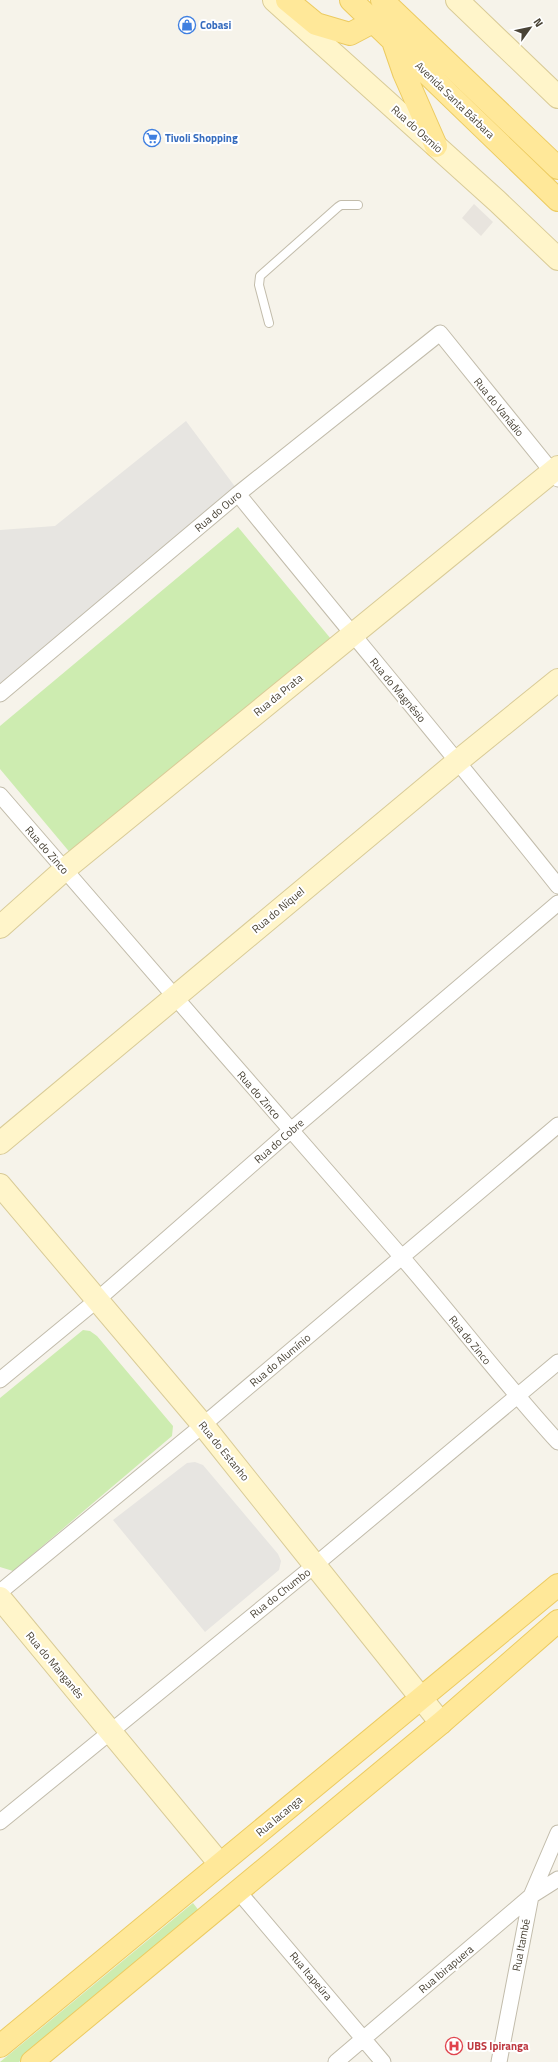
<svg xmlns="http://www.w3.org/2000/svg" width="558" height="2062" viewBox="0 0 558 2062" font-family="'Titillium Web',sans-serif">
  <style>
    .industrial { fill: #e8e4de }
    .green { fill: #cdecb0 }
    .parking { fill: #e7e5e1 }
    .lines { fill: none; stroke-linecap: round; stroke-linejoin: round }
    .lane-casing { stroke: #c2bcab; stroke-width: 10 }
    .street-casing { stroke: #c2bcab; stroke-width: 17 }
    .secondary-casing { stroke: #d9cb97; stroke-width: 24 }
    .primary-casing { stroke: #eccb61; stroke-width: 24 }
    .lane { stroke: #fff; stroke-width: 8 }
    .street { stroke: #fff; stroke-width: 15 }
    .secondary { stroke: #fff5ca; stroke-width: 22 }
    .primary { stroke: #ffe899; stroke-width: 22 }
    .labels { text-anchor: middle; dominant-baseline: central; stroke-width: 4; stroke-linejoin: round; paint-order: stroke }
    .shop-label { font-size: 11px; font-weight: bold; fill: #366cbe; stroke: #fff; text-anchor: start }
    .street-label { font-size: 11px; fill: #4a4437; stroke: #fff }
    .health-label { font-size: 11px; font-weight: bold; fill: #be3a42; stroke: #fff; text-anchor: start }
  </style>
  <rect width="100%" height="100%" fill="#f6f3ea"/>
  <path class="industrial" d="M474,204L493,222L481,236L462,218Z"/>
  <path class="green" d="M238,527L331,639L72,855L0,769V726Z
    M83,1330L90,1331L97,1336L173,1426L172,1436L13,1571L0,1567V1398Z
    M193,1903L200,1912L19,2062H0Z"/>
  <path class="parking" d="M186,421L236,488L0,687V530L55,526Z
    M195,1462L203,1465L278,1554L281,1561L279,1570L205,1632L113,1520L187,1463Z"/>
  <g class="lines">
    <g class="lane-casing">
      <path id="lane" d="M269,323L259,285L260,276L338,207L341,205H358"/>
    </g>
    <g class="street-casing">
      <path id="street" d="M238,494C344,625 453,754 558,886
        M0,694L238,494L440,333L558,479
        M0,795C133,949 266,1102 400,1255C454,1317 503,1382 558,1442
        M0,1380L97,1300L290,1131L558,903
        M0,1592L203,1425L558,1125
        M0,1822L315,1565L558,1362
        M238,1891L383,2062
        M336,2062L531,1896L558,1879
        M499,2062L531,1896L558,1833"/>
    </g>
    <g class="secondary-casing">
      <path id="secondary" d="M274,0L497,201L558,259
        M457,0L558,97
        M0,927L64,870L558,467
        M0,1143L458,761L558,680
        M0,1185L203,1425L441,1723
        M0,1598L220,1864"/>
    </g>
    <g class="primary-casing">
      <path id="primary" d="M287,0L316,24L350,34L386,15
        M351,0L558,200
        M382,0L558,168
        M394,44L404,73L436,146
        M0,2046L558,1585
        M32,2062L441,1723L558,1621"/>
    </g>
    <use href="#lane" class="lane"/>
    <use href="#street" class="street"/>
    <use href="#secondary" class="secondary"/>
    <use href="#primary" class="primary"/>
  </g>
  <defs>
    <g id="shop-ring" transform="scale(0.9)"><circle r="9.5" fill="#fff" stroke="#3f7fe0" stroke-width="1.5"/><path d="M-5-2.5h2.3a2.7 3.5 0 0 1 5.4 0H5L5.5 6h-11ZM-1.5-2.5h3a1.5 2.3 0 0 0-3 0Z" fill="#3f7fe0"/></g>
    <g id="supermarket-ring" transform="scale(0.9)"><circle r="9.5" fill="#fff" stroke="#3f7fe0" stroke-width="1.5"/><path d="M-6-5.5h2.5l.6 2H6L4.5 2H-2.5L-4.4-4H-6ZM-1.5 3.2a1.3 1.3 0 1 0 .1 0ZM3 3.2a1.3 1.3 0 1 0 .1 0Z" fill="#3f7fe0"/></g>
    <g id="hospital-ring" transform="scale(0.9)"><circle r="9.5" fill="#fff" stroke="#e0444e" stroke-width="1.5"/><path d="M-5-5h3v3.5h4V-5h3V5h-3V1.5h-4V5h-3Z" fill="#e0444e"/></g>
  </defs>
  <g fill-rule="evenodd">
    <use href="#shop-ring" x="187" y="25"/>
    <use href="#supermarket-ring" x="152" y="138"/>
    <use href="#hospital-ring" x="454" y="2046"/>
  </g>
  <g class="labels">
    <g class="shop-label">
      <text x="200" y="25">Cobasi</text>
      <text x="165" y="138">Tivoli Shopping</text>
    </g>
    <g class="street-label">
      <text transform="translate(455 100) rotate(44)">Avenida Santa Bárbara</text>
      <text transform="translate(417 129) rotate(42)">Rua do Osmio</text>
      <text transform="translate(499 407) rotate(51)">Rua do Vanádio</text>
      <text transform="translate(218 511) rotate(-40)">Rua do Ouro</text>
      <text transform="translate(398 690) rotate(50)">Rua do Magnésio</text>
      <text transform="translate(278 695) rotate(-39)">Rua da Prata</text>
      <text transform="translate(47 850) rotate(49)">Rua do Zinco</text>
      <text transform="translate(278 910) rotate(-40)">Rua do Níquel</text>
      <text transform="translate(259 1095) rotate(49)">Rua do Zinco</text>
      <text transform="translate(279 1141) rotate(-41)">Rua do Cobre</text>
      <text transform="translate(470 1340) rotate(51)">Rua do Zinco</text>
      <text transform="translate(280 1360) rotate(-40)">Rua do Alumínio</text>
      <text transform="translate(224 1451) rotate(51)">Rua do Estanho</text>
      <text transform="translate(280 1593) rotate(-38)">Rua do Chumbo</text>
      <text transform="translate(55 1665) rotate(50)">Rua do Manganês</text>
      <text transform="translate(279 1816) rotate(-40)">Rua Iacanga</text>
      <text transform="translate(521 1945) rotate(-79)">Rua Itambé</text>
      <text transform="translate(446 1969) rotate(-40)">Rua Ibirapuera</text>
      <text transform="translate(311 1976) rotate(50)">Rua Itapeúra</text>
    </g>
    <g class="health-label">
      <text x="467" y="2046">UBS Ipiranga</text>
    </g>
  </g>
  <g transform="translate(530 28) rotate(57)" stroke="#ffffff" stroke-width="3" paint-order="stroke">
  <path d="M0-3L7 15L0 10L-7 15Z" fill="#4a4437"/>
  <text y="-6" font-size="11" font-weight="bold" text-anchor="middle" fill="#4a4437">N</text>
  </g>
</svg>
